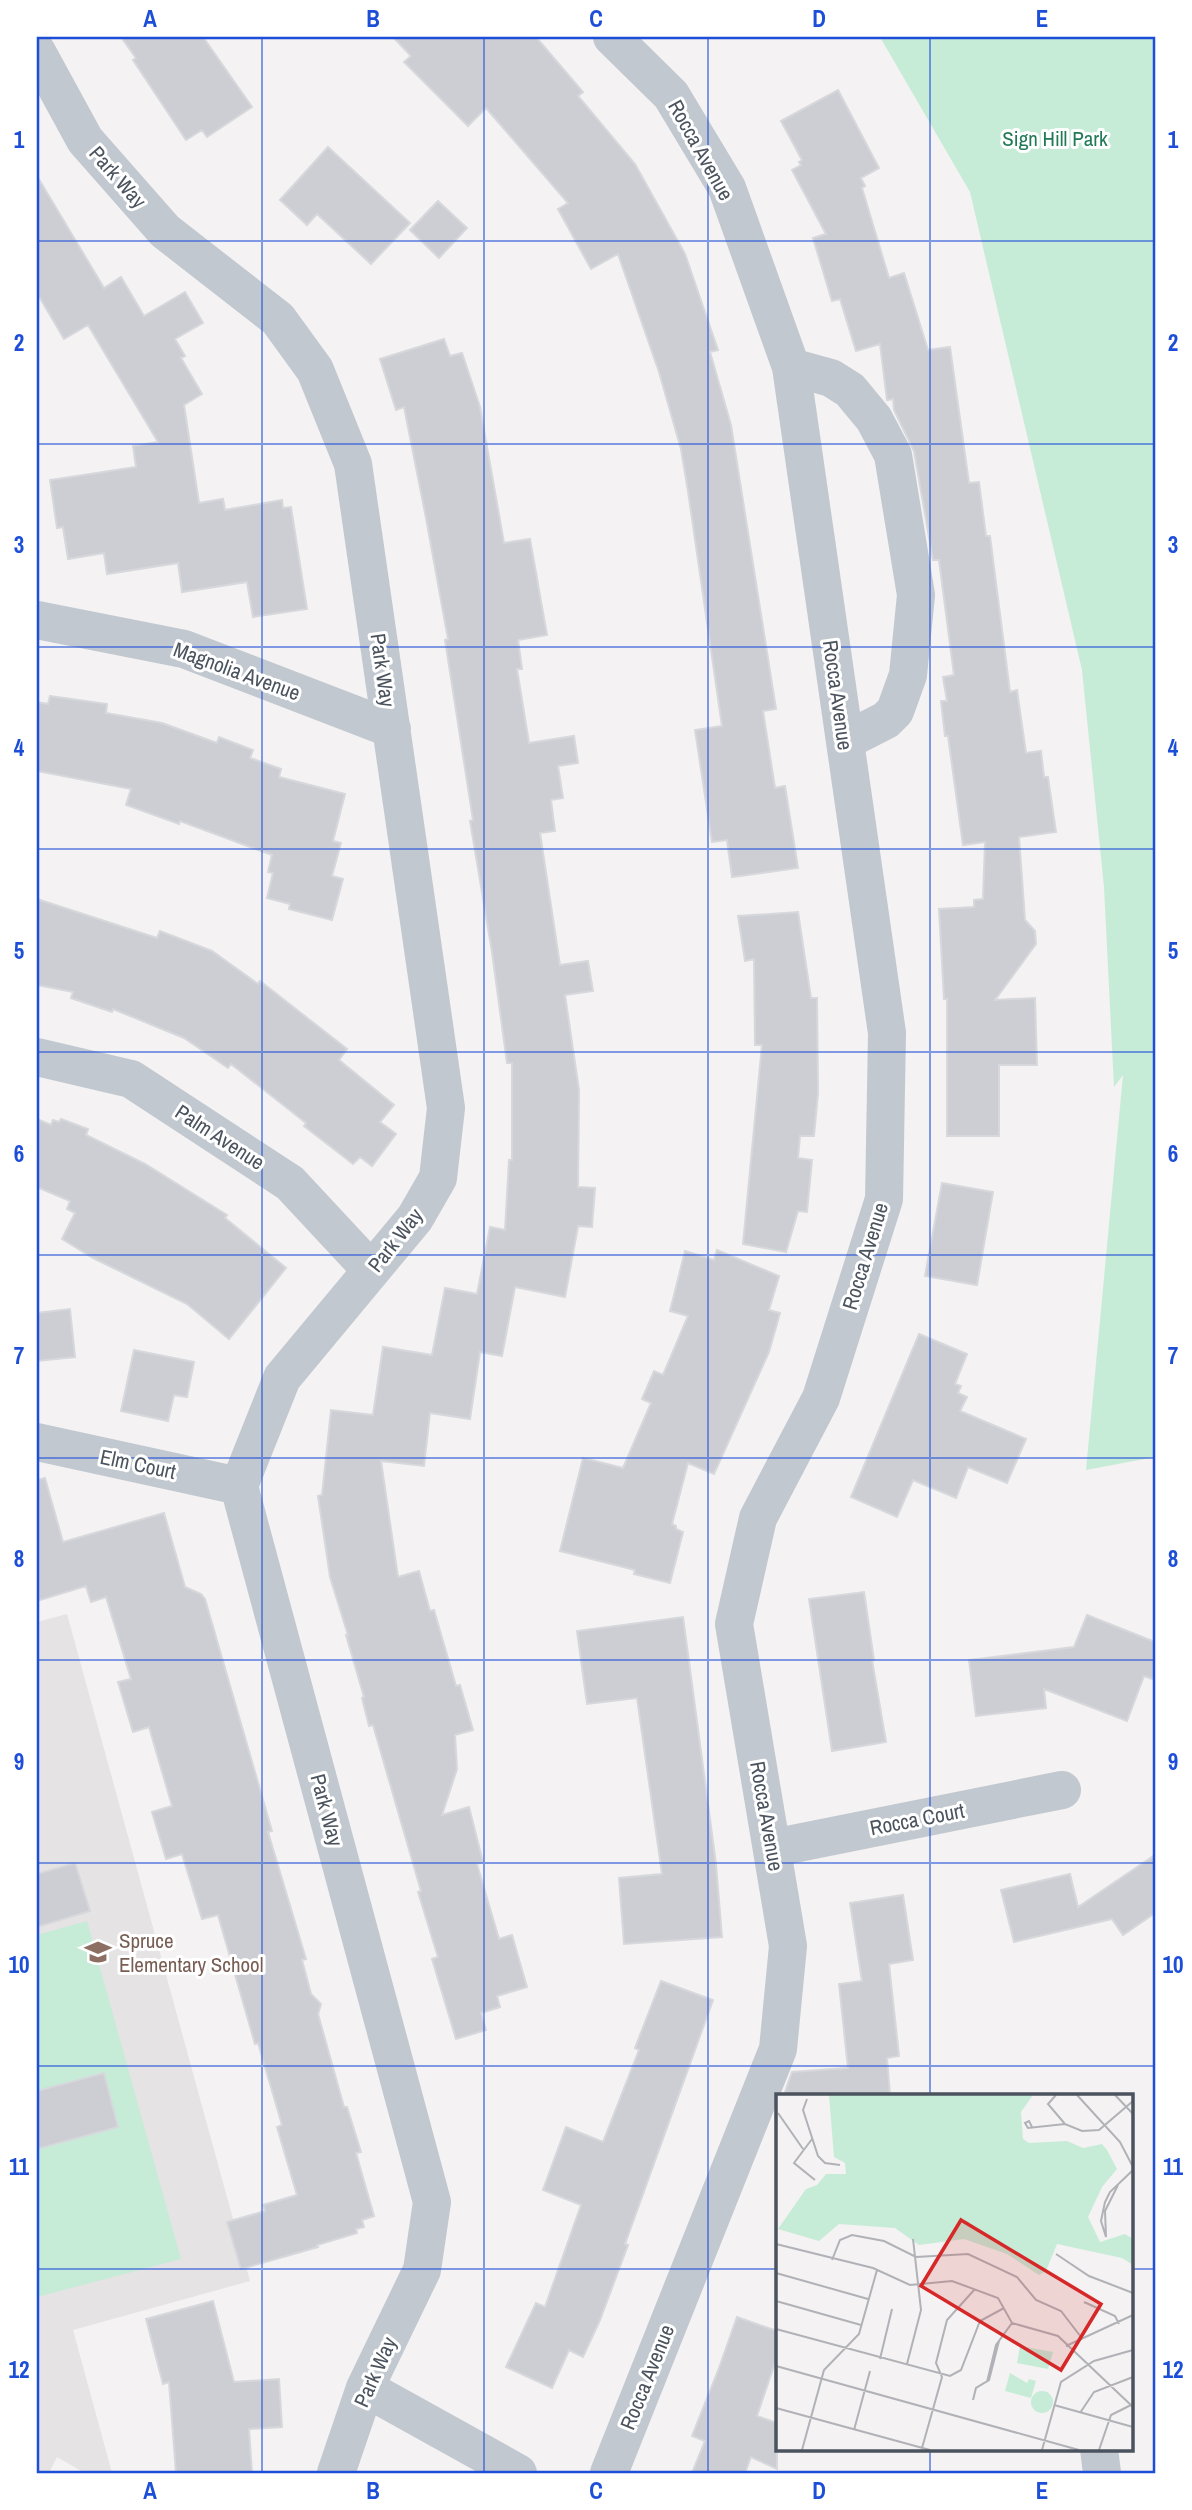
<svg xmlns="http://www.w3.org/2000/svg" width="1192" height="2510" viewBox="0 0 1192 2510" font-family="'Archivo Narrow',sans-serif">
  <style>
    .education { fill: #e5e3e3 }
    .green { fill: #c6ecd8 }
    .building { fill: #ccced4; stroke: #d6d8dc; stroke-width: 2 }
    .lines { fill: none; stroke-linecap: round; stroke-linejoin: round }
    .minor { stroke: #c1c8cf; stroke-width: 38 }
    .grid { fill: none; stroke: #1d4ed8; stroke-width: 2; stroke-opacity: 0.55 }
    .labels { text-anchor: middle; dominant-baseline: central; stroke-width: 6; stroke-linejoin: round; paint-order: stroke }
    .park-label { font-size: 21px; fill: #217a55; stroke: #fff }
    .street-label { font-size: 21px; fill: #4b535e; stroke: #fff }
    .education-label { font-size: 21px; fill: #785e54; stroke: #fff; text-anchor: start }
    .inset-road { fill: none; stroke: #b0b2b7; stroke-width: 2 }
    .view { fill: #d62828; fill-opacity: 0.15; stroke: #d62828; stroke-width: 3.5 }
    .inset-edge { fill: none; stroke: #4b535e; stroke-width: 3.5 }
    .neatline { fill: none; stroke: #1d4ed8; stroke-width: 2.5 }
    .grid-label { font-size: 23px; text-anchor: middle; font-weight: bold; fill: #1d4ed8 }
  </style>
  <rect width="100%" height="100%" fill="#f4f2f2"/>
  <path class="education" d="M67,1614L250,2281L73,2330L112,2473H85L57,2457L49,2473H37V1622Z"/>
  <path class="green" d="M880,37H1155V1457L1086,1470L1123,1075L1114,1087L1104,887L1082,670L970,192Z
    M87,1921L181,2259L37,2297V1935Z"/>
  <path class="building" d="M121,37H203L252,107L207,137L202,130L186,140L133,60L136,58Z
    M393,37H536L583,92L578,96L635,164L685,254L718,350L710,352L731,425L776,709L763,711L775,788L785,786L798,868L732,877L727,840L712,842L695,730L722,726L688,491L681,449L659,372L618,254L591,269L558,209L568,203L486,108L468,126L404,62L411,56Z
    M838,90L879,168L861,178L865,186L862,188L889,278L904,273L928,350L950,347L969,483L979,482L986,536H990L1010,692L1017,690L1026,753L1041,751L1044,777H1048L1056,832L1019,837L1025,920L1035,931L1036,944L995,1000L1035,998L1037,1065H999V1136H947V999H944L939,909L974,907V900L983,899L985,842L963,845L948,736H945L941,701H947L943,677L954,675L939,560H933L914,451L894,410L893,399L887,400L880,344L856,351L840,299L832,301L813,238L826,234L792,170L801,165L799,162L802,160L781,121Z
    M328,147L410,223L371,264L317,214L307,225L280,200Z
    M37,176L104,288L121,277L144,316L185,292L203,323L175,339L185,356L181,358L202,394L184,405L199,503L223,499L225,510L282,500L283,508L291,507L307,609L253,617L247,582L182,592L178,563L107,574L104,553L68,559L63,527L57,528L50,480L136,467L133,446L158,442L88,325L64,339L37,293Z
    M438,201L467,228L439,258L410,230Z
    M444,339L450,356L462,353L480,407L504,543L530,539L547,635L518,640L522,669H517L529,743L574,736L578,763L558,766L563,798L551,800L555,831L540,833L560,965L588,961L593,991L565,995L579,1090L578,1187L595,1188L592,1227L578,1226L565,1297L515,1287L502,1356L480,1352L470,1419L430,1413L424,1466L381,1461L398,1577L419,1571L430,1611L434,1610L456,1686L460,1685L473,1730L455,1735L457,1769L442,1815L469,1807L483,1862L477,1864L499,1939L512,1935L527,1987L497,1996L500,2007L481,2013L486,2030L456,2039L432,1959L438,1957L418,1892L421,1891L373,1725L369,1726L362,1698L364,1697L346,1635H348L330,1577L318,1496L322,1495L331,1410L373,1415L383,1347L432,1355L445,1288L477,1294L490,1227L505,1230L509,1160H512V1063H507L492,952L470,821L473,820L445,640L448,639L426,518L404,407L396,410L380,359Z
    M50,696L107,704L106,713L162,723L217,743L219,737L253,750L250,758L281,769L279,777L345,794L333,841L341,843L332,876L343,879L332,920L289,909L290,904L267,898L273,873L268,872L272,855L180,821L179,824L126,805L131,789L37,771V702L48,704Z
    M37,899L157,938L160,931L212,951L258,984L260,981L347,1049L339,1060L394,1105L380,1122L396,1134L372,1166L360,1157L353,1164L304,1126L306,1123L231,1064L228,1068L184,1038L113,1009L112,1012L71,998L73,992L37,985Z
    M798,912L811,998H817L818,1093L814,1136H800L798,1158L812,1160L807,1212L798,1211L786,1252L743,1244L762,1045H755L754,959L745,961L738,916Z
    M37,1119L51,1125L53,1120L59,1122L61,1119L88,1129L86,1135L145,1164L227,1215L225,1218L286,1268L229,1339L187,1304L93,1258L62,1239L75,1213L67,1209L70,1201L37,1187Z
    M942,1183L993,1192L977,1285L925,1276Z
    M717,1250L779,1276L769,1310L780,1313L769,1352L714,1474L688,1463L672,1524L676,1526V1529L683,1532L670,1583L634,1574L635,1570L560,1551L583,1458L623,1468L651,1403L642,1399L654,1371L663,1375L688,1316L670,1311L685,1251L714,1260Z
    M70,1309L75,1357L37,1361V1313Z
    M919,1334L967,1354L955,1384L961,1386L958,1393L967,1397L960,1411L1026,1439L1007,1483L968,1467L956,1498L913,1480L897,1517L851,1497Z
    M134,1350L194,1362L187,1397L174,1395L168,1421L121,1411Z
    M45,1478L63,1542L164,1513L185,1587L201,1594L205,1599L272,1831L268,1832L306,1959L302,1960L311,1994L321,2004L318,2014L344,2107H347L361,2152L356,2153L374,2216L362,2220L364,2227L356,2229L357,2233L317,2245L318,2247L241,2269L227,2222L265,2211L263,2205L297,2195L277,2127L282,2125L258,2043L255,2044L218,1915L202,1919L182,1854L166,1859L152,1812L172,1806L149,1727L133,1732L118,1682L131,1679L106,1597L91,1602L86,1586L37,1601V1480Z
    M864,1592L874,1660H872L886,1742L832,1751L809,1599Z
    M1087,1615L1155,1642V1680L1144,1676L1127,1721L1044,1689L1046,1708L976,1716L969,1660L1074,1647Z
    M683,1617L716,1864L722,1937L624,1944L619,1878L662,1874L637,1698L587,1704L577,1631Z
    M1155,1855V1913L1123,1935L1112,1919L1014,1942L1001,1890L1070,1874L1078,1907Z
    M75,1863L90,1911L37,1927V1874Z
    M903,1895L913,1960L889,1964L899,2056L887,2058L890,2095H784L792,2072L848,2068L839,1984L862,1981L850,1903Z
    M661,1981L713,2000L625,2244L628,2245L600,2320L583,2357L569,2350L552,2388L506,2367L536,2303L545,2307L581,2205L543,2190L566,2127L603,2142L639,2050L635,2048Z
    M104,2073L118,2127L37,2149V2091Z
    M213,2301L234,2382L279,2379L282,2427L249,2429L252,2473H176L169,2382L163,2384L146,2319Z
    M737,2317L777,2331V2357L757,2416L777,2423V2469L751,2457L745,2473H692L705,2441L692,2436L719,2368Z"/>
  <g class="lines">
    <path class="minor" d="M37,52L85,140L165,231L278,319L315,370L353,464L446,1108L438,1178L415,1218L282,1378L239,1486L432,2202L422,2270L365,2388L336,2473
      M791,367L831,378L850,390L874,419L893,455L916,595L908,675L895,711L886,720L845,741
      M37,620L184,649L392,729
      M37,1057L131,1079L290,1183L371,1270
      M37,1442L239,1486
      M773,1848L1062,1790
      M365,2388L518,2473
      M1099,2449L1102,2473
      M609,2473L778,2049L788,1946L734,1624L758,1518L821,1398L884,1199L887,1033L791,367L727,188L671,95L612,37"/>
  </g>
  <path class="grid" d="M262,37V2473M484,37V2473M708,37V2473M930,37V2095M37,241H1155M37,444H1155M37,647H1155M37,849H1155M37,1052H1155M37,1255H1155M37,1458H1155M37,1660H1155M37,1863H1155M37,2066H1155M37,2269H777M1131,2269H1155M930,2449V2473"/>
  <defs>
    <g id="school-bare" transform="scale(2.1)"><path d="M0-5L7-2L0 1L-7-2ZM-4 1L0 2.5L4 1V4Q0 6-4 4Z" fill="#8d6e63" stroke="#fff" stroke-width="2.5" paint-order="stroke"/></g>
  </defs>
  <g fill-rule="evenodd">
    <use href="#school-bare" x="98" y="1952"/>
  </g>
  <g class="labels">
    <g class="park-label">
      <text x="1055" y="138">Sign Hill Park</text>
    </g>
    <g class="street-label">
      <text transform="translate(701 150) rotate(61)">Rocca Avenue</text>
      <text transform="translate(118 177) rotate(49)">Park Way</text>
      <text transform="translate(383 670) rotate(82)">Park Way</text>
      <text transform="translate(237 671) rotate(20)">Magnolia Avenue</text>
      <text transform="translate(838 695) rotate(82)">Rocca Avenue</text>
      <text transform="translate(220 1137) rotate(33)">Palm Avenue</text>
      <text transform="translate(395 1240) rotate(-52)">Park Way</text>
      <text transform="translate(865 1256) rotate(-73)">Rocca Avenue</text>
      <text transform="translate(138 1464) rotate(12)">Elm Court</text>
      <text transform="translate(327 1810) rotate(75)">Park Way</text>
      <text transform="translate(767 1816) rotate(80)">Rocca Avenue</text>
      <text transform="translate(917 1819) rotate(-11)">Rocca Court</text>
      <text transform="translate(375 2372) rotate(-66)">Park Way</text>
      <text transform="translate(647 2377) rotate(-68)">Rocca Avenue</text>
    </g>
    <g class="education-label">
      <text x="119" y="1940">Spruce<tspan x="119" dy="24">Elementary School</tspan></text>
    </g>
  </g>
  <g transform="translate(776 2094)">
    <rect width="357" height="357" fill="#f4f2f2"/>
    <path d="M53,1H257L245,18L247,45L253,49L291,47L307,54L326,50L331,56L341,75L326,93L312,123L324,148L349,140L357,145V171L346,164L281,150L270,177L263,181L231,160L188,145L143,151L119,134L63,130L43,147L2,135L30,95L41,91L50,80H70L69,69L58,63ZM244,252L277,258L272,275L241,269ZM234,279L251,289L253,285L260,287L255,304L229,297ZM255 308a11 11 0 1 1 22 0a11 11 0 1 1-22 0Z" fill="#c6ecd8"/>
    <path class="inset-road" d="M280,1L272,10L289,30M301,1L344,48L357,73M339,1L357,20M31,5L27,16L42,62L49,69L64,71M2,19L27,55M256,33L253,27L249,29L252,34L289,30L306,37L323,36L357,7M36,45L18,69L39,86M342,91L329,117L330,143L325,127L329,108L334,98L357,76M0,150L97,174L134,191L176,187L222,204L236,229L282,242L357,313M280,160L313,182L357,199M56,166L64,146L76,141L108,147L140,163L192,160L241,183L260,206L285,217L305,243M0,179L92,205M0,207L85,231M308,208L339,222L343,230M0,235L174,282L185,276L204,227L228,214M290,252L357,221M104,265L116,215M131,270L145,216L137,145M0,272L303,356M211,288L220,251L236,229M197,306L200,294L213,286L223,247M278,311L357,333M0,314L154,356M304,319L318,298L357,283M78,336L94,277M146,354L166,283L160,269L171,226L199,195M26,356L48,276L83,240L101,176M266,356L285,288L318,267L357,256M323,356L335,321L355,311"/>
    <path class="view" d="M185,126L325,210L285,276L145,192Z"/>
    <rect width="357" height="357" class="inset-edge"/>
  </g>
  <rect width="1192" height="2510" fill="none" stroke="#ffffff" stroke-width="77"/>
  <rect x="38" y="38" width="1116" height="2434" class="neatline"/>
  <g class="grid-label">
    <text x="150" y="27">A</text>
    <text x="373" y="27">B</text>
    <text x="596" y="27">C</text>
    <text x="819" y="27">D</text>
    <text x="1042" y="27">E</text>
    <text x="19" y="148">1</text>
    <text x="1173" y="148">1</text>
    <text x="19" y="351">2</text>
    <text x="1173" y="351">2</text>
    <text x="19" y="553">3</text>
    <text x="1173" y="553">3</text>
    <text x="19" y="756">4</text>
    <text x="1173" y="756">4</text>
    <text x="19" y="959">5</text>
    <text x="1173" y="959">5</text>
    <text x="19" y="1162">6</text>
    <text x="1173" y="1162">6</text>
    <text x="19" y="1364">7</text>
    <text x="1173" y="1364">7</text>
    <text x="19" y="1567">8</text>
    <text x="1173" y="1567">8</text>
    <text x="19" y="1770">9</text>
    <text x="1173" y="1770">9</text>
    <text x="19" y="1973">10</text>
    <text x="1173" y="1973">10</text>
    <text x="19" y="2175">11</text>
    <text x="1173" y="2175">11</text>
    <text x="19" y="2378">12</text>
    <text x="1173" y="2378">12</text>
    <text x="150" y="2499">A</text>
    <text x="373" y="2499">B</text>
    <text x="596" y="2499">C</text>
    <text x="819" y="2499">D</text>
    <text x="1042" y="2499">E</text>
  </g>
</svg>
